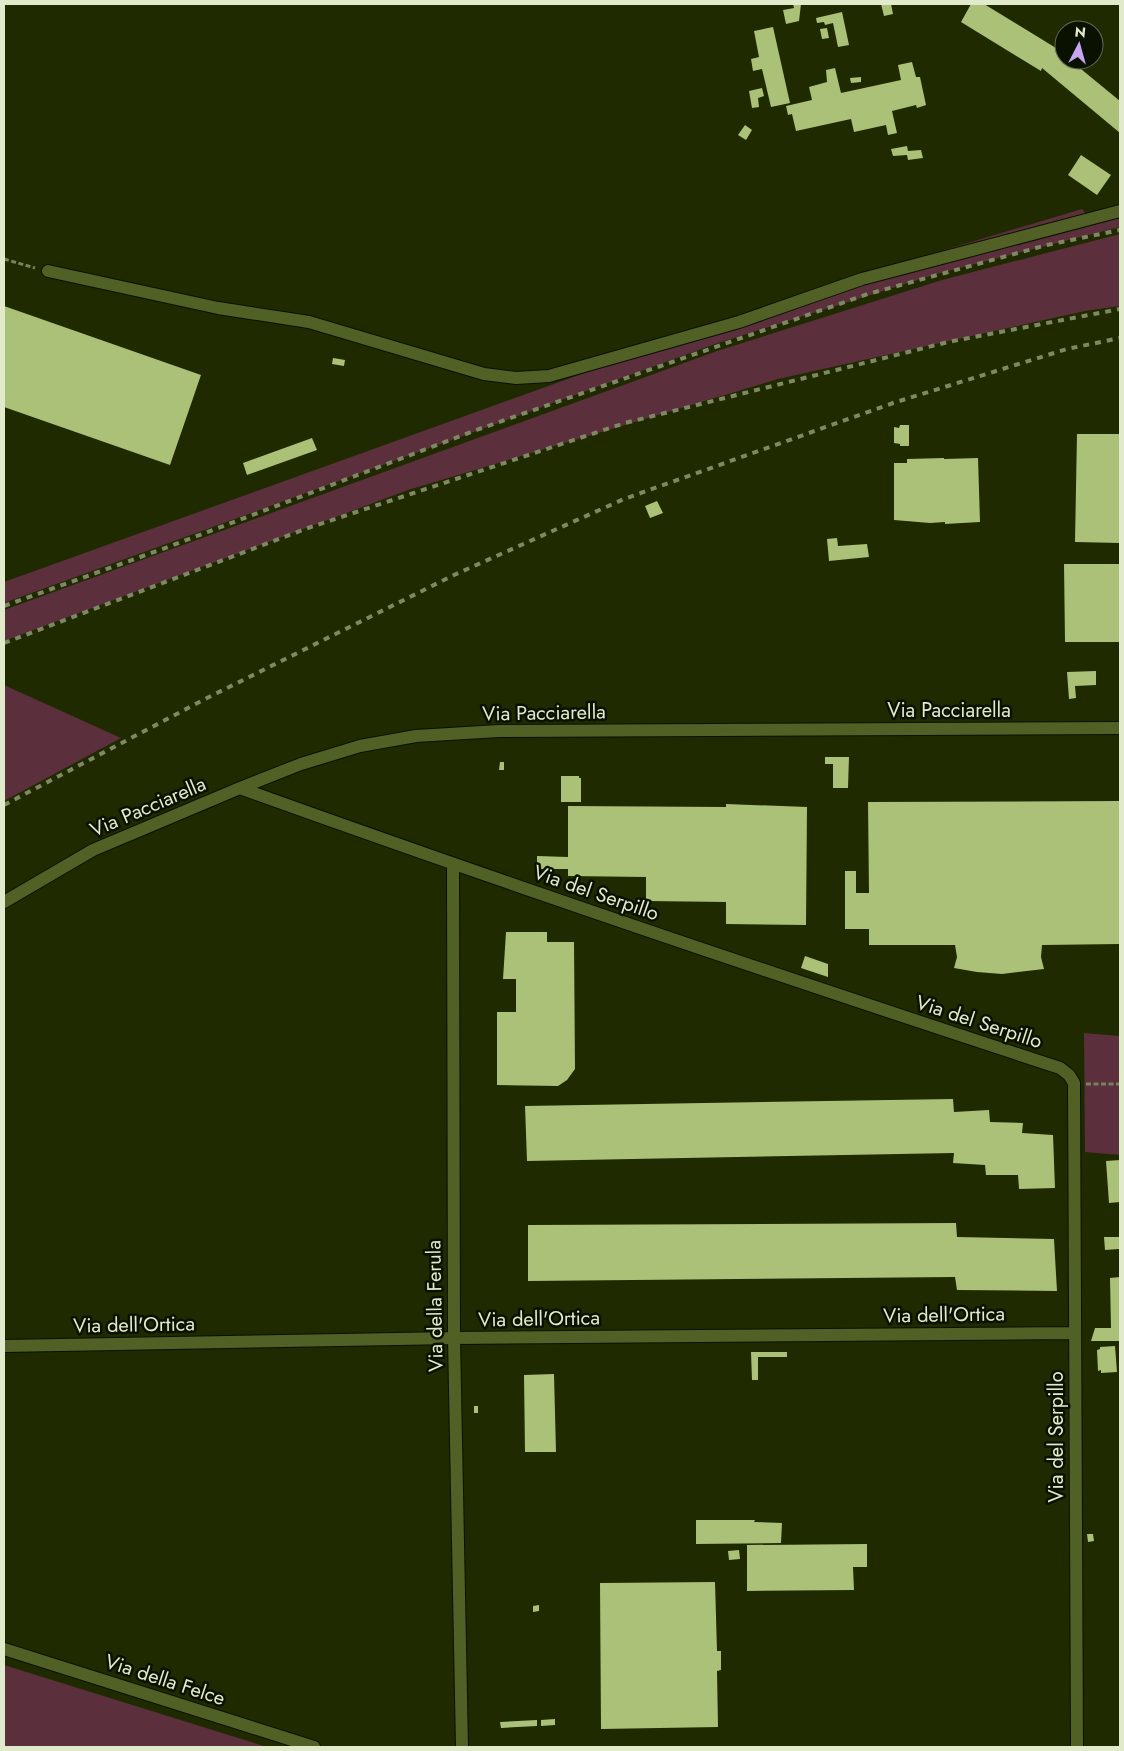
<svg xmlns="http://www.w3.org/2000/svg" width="1124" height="1751" viewBox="0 0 1124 1751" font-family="Jost,sans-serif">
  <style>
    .green { fill: #5b2f3c }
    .building { fill: #abc177 }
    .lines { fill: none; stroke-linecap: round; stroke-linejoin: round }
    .minor-casing { stroke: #0a1100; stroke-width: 14 }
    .path { stroke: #78825d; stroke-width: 3; stroke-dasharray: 5 2.5; stroke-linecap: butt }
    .minor { stroke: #516125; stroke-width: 12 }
    .rail { stroke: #7e8964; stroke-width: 4; stroke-dasharray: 6 6; stroke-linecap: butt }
    .labels { text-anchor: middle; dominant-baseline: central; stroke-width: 5; stroke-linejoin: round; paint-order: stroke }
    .street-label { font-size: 20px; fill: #e1ebcc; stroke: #0b1100 }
  </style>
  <rect width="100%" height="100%" fill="#1f2a00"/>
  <path class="green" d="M1082,209L1089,217L1120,210V227L940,273L715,344L4,603V582L840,281Z
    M1120,234V306L1085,311L778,379L408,490L4,641V610L717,351L942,280Z
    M4,685L121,738L4,801Z
    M1084,1033L1120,1036V1155L1085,1152Z
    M4,1665L267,1747H4Z"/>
  <path class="building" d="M793,4H801L799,21L786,24L783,10L794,8Z
    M881,4H891L893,14L884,16Z
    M971,4H984L1056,48L1064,55V60H1070L1120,101V133L1042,68L1041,71L961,22Z
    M842,12L849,45L838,47L833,23L825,25L824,22L817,23L816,18Z
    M773,27L790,103L771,107L762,69L753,71L751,59L759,57L754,31Z
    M827,28L829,38L822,39L820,29Z
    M912,62L916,77H920L926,105L917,108L916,105L892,111L897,133L888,135L886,125L854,132L851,119L796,131L792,114L788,115L786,106L812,100L809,87L827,82L826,70L835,68L841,93L901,80L898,65Z
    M861,77V82L851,83L850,78Z
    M762,88L764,96L758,98L759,107L752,108L749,91Z
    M745,125L752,130L746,140L738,135Z
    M907,146L908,151L921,150L923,158L908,160L907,155L893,156L891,149Z
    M1081,155L1111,175L1097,195L1068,175Z
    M4,306L201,375L170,465L4,407Z
    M333,358L345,360L344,366L332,364Z
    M900,425H909V446H900V444L894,443V427L899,428Z
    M1077,434H1120V543L1075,542Z
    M312,438L317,450L247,475L243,463Z
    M944,458V459L978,458L980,522L945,524V522L930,523L894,520V463H907V459Z
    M657,501L663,513L650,518L645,506Z
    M837,538L838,546L867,544L869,557L829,561L827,539Z
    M1064,564H1120V642H1065Z
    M1096,671V685L1075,686L1076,698L1069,699L1067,672Z
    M825,757H849L848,788H833V764H825Z
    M500,762H504V770H499Z
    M561,776H579V778H581V802H561Z
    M1120,801V944L1042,945L1041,957L1044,969L1002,974L977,972L954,968L957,957L955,945H869V929H845V871H856V893H869L868,802Z
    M726,804L807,807L806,925L726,924V902L646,901V877L568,876V869H537V856L568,857V806L726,807Z
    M506,932H547V942H574L575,1069L567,1080L558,1086L497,1085V1012H516V979H503Z
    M805,956L828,964V977L801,968Z
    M953,1099L954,1112L989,1110L990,1122L1023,1123L1022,1133L1053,1135L1055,1188L1019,1189L1018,1175H986L985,1165L953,1163L954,1153L527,1161L525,1106Z
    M1120,1160V1202L1109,1203L1106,1161Z
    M956,1223L957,1237L1054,1239L1057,1291L957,1290L955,1277L528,1281V1225Z
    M1104,1237H1119V1249L1105,1250Z
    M1120,1277V1341H1091L1095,1328H1111L1110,1278Z
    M1115,1346L1117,1372L1101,1373V1370L1098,1371L1097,1350L1100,1349V1347Z
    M751,1352H787V1357H758V1380H752Z
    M554,1374L556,1452H525L524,1375Z
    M474,1406H478V1413H474Z
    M696,1520H755L754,1522L782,1523L781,1543L696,1544Z
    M1087,1534H1093L1094,1541L1088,1542Z
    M867,1544V1567H853L854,1590L747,1591V1545Z
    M739,1550L740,1559L729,1560L728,1551Z
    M715,1582L717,1651H721V1670L717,1671L718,1727L601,1729L600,1583Z
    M539,1605V1611L533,1612V1606Z
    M555,1719V1725L541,1726V1720Z
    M537,1720V1726L501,1728L500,1722Z"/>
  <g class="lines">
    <g class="minor-casing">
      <path id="minor" d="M48,271L218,308L309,322L484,374L516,378L549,376L739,322L862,279L1120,211
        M240,788C512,886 785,978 1060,1068L1069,1075L1074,1083L1077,1747
        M453,864L454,1338L462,1747
        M4,902L93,850L240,788L301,764L360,746L416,736L499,731L1120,728
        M4,1346L454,1338L1074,1333
        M4,1649L314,1747"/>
    </g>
    <path class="path" d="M4,259L35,268
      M1086,1084H1120"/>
    <use href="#minor" class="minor"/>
    <path class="rail" d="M4,606L168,547L479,429L868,294L1047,245L1120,230
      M4,643L308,528L625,423L948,342L1120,309
      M4,805L207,698L454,575L624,499L893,403L1067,349L1120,338"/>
  </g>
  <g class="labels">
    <g class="street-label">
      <text x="949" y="710">Via Pacciarella</text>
      <text transform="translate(544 713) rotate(-1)">Via Pacciarella</text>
      <text transform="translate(148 807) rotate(-23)">Via Pacciarella</text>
      <text transform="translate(596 893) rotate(19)">Via del Serpillo</text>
      <text transform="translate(979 1022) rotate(18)">Via del Serpillo</text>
      <text transform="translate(435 1306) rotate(-91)">Via della Ferula</text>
      <text transform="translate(944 1315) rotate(-1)">Via dell'Ortica</text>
      <text transform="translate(539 1319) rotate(-1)">Via dell'Ortica</text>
      <text transform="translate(134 1325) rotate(-1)">Via dell'Ortica</text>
      <text transform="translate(1056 1437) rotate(-90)">Via del Serpillo</text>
      <text transform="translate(165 1680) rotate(18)">Via della Felce</text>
    </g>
  </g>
  <rect width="1124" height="1751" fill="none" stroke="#e1ebcc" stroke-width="10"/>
  <g transform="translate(1079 45) rotate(6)"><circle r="24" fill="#0b1100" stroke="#616852"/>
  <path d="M0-4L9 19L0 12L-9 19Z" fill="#c5a7f1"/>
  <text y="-8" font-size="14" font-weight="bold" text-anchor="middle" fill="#e1ebcc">N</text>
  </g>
</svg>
